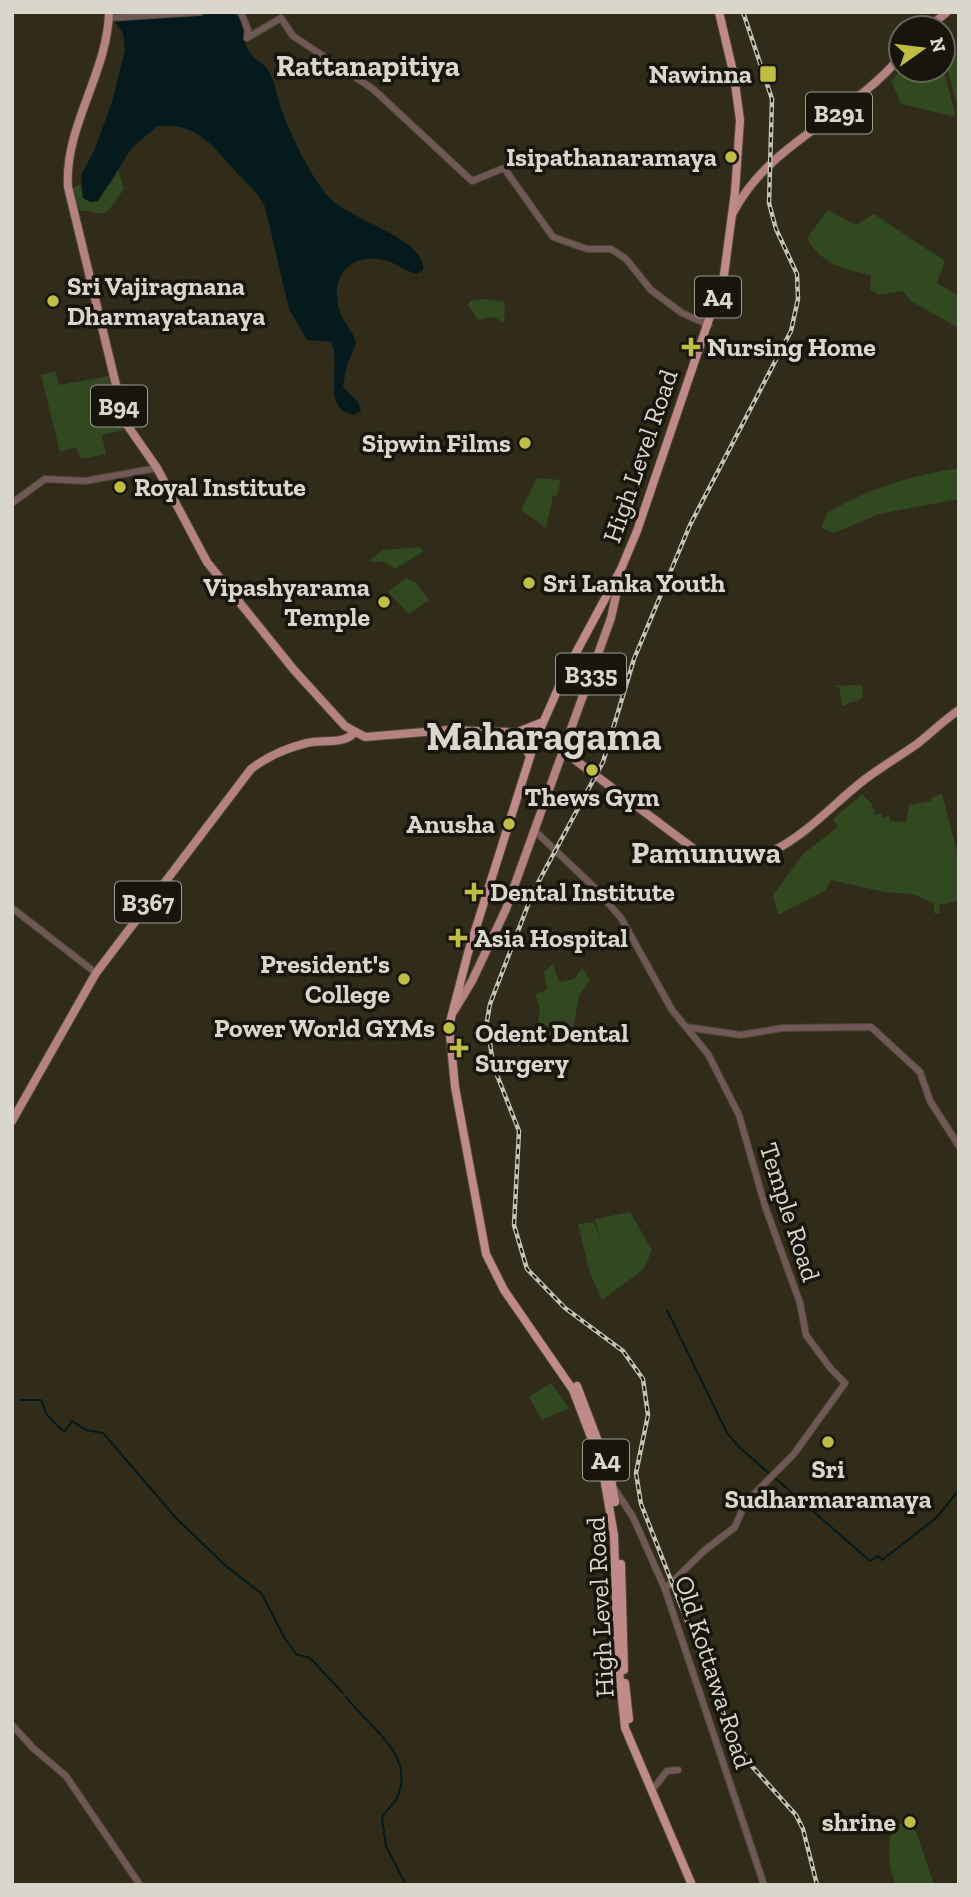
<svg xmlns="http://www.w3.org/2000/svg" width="971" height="1897" viewBox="0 0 971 1897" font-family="'Zilla Slab',serif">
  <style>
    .green { fill: #314820 }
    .water { fill: #041a1c }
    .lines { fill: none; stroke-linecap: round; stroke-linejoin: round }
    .stream { stroke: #041a1c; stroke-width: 2 }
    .tertiary-casing { stroke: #4c4735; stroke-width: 8 }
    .primary-casing { stroke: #4c4735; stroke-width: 10 }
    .trunk-casing { stroke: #4c4735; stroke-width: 10 }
    .tertiary { stroke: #705857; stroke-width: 6 }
    .primary { stroke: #b38281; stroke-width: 8 }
    .trunk { stroke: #c08a8a; stroke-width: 8 }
    .rail-casing { stroke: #c4c1b5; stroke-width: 4.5 }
    .rail { stroke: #17150c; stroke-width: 2; stroke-dasharray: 5; stroke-linecap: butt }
    .poi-dot { fill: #c0be40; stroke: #17150c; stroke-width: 2.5 }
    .labels { text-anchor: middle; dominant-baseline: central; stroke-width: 7; stroke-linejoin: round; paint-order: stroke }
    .shield { fill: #17150c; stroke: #9f9c92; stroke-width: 2 }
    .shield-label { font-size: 24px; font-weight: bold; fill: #d9d6cb }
    .poi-label { font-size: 26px; font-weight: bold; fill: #d9d6cb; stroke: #17150c; text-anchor: end }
    .street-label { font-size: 26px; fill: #d9d6cb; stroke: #17150c }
    .quarter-label { font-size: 30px; font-weight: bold; fill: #d9d6cb; stroke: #17150c }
    .town-label { font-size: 40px; font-weight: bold; fill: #d9d6cb; stroke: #17150c }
  </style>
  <rect width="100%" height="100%" fill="#312c19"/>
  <path class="green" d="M943,46L959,54V114L943,51Z
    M943,68L956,117L901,104L891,81L901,70H943Z
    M118,170L124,189C102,218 113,215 79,210L72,189L80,184L83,198L111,184Z
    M828,210L856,225L874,214L945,261L937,283L959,296V328L911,301L903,291L879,295L870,289L871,275C843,269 821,264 807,238Z
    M484,299L505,302L504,323L494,317L478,320L468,305L470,301Z
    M55,371L59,385L109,376L112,400L124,430L102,435L106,454L81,459L76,447L60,452L41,375Z
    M959,468V499L879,514L834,533L821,528L827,513C869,488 911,476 959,468Z
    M537,478L561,480L557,495L553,496L546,528L521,510Z
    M419,547L424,551L395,569L384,562L369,561L383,550Z
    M406,578L416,583L429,600L409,614L388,592Z
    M862,685L863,698L842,706L839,687L828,686Z
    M862,794L872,804L875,815L881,813L883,818L889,816L890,821L906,822L909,805L931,801V798L942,794L959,859V901L939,905L940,913H934V903L912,894L884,892L831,880L825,891L778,915L773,895L804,853L838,827L833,819Z
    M553,964L559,982L574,979L582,968L590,980L579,996L572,1035L535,1044L540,1008L535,994L547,990L544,972Z
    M630,1212L652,1250L644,1269L602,1300L590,1273L578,1224L594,1222L601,1243L595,1219Z
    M551,1383L569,1408L542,1420L529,1397Z
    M907,1822L917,1834L934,1885H896C887,1864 888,1848 892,1826Z"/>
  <path class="water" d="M231,13L240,17C245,30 242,41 250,53C255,60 265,64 269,72C275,82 277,96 281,108C290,134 313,183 333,201C353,220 427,240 423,270L417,274C407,272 398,264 387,261C352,251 330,274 339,309C342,322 353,330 356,343L346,368L343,387L358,402L361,411L354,415C319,408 343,366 331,342L307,340L289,309L265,207C258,193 248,184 237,173C214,147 196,121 157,126L131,149L98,201L90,202L83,198L81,175L94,151L112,102L125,50L123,34L114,20Z"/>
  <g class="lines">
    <path class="stream" d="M667,1310L727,1433L739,1447L771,1475
      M20,1400H41L47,1415L62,1430L65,1431L72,1421L86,1430L103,1433L176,1518L226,1566L262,1594L284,1637L296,1654L310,1658L343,1693
      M775,1478L870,1561L878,1556L882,1560L936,1518L959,1490
      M346,1697C368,1726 415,1754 398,1796C394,1805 385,1810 382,1818L386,1846L406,1885"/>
    <g class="tertiary-casing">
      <path id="tertiary" d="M241,12L248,30L247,38L281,18L293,36L373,89L472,181L504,168L553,237L587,249H611L626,259L651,290L682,313L709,325
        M109,18L200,12
        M12,503L45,479L85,481L157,468
        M535,831L597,890L621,918L672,1010L708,1054L739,1115L765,1206L800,1303L806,1335L831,1369L845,1383L794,1454L745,1503L735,1527L705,1550L665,1589
        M12,908L96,973
        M686,1027L741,1035L783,1028L871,1027L920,1072L930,1101L959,1146
        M612,1485L633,1517L665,1589L764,1885
        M12,1725L33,1748L66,1776L140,1885
        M653,1789L667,1771L678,1770"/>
    </g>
    <g class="primary-casing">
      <path id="primary" d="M109,12C108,72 64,127 68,187L125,422L157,468L207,562L294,670L345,726L365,737L448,730L538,733
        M928,28L947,12
        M733,213C769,142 852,116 901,56
        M567,669L574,663L587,667L591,673
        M563,751L702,855C773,878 815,818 864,780C881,767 900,756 917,744C931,733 944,720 959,710
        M454,1011L472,981L506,909L611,618L621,573
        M12,1121L96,973L251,769C268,756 286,748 307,743C323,739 343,745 354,733"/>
    </g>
    <g class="trunk-casing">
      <path id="trunk" d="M520,731L543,722
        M519,736L530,756
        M577,1386L610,1473L615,1502
        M621,1564L624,1670
        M625,1683L629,1719
        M692,1885L625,1728L618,1661L614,1535L602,1466L573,1390L504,1290L486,1254L455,1087L450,1035V1022L468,953L535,741L565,673L621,569L637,531L724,275L735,192L740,120L734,76L719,12"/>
    </g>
    <use href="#tertiary" class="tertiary"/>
    <use href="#primary" class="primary"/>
    <use href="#trunk" class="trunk"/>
    <g class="rail-casing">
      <path id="rail" d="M743,12L772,99L769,203L776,229L797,274L798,299L791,331L690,525L634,659L603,762L533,892L490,1004L487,1021L493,1065L519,1131L514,1225L527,1269L565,1308L623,1351L643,1379L648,1415L636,1473L641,1504L731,1733L750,1764L796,1815L803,1829L817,1885"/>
    </g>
    <use href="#rail" class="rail"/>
  </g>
  <g class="poi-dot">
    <rect x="759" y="65" width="18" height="18" rx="3.5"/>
    <circle cx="731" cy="157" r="7"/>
    <circle cx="53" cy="301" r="7"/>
    <path d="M687.5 336.5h7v7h7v7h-7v7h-7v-7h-7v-7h7z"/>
    <circle cx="525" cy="443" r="7"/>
    <circle cx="120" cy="487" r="7"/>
    <circle cx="529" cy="583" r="7"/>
    <circle cx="384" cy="602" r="7"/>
    <circle cx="592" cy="770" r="7"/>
    <circle cx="509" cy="824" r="7"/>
    <path d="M470.5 881.5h7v7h7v7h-7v7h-7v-7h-7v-7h7z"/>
    <path d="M454.5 927.5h7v7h7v7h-7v7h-7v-7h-7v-7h7z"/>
    <circle cx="404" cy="979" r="7"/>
    <circle cx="449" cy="1028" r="7"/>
    <path d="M455.5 1037.5h7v7h7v7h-7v7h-7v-7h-7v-7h7z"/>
    <circle cx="828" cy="1442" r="7"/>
    <circle cx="910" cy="1822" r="7"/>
  </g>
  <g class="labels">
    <g class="shield">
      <rect x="806" y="92.5" width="66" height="41" rx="5"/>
      <rect x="695" y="276.5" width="46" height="41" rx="5"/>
      <rect x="91" y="385.5" width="56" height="41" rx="5"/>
      <rect x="556" y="653.5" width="70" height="41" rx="5"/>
      <rect x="115" y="881.5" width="66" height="41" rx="5"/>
      <rect x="583" y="1439.5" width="46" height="41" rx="5"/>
    </g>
    <g class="shield-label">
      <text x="839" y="113">B291</text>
      <text x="718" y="297">A4</text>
      <text x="119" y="406">B94</text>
      <text x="591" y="674">B335</text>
      <text x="148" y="902">B367</text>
      <text x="606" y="1460">A4</text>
    </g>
    <g class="poi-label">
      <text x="752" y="74">Nawinna</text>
      <text x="717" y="157">Isipathanaramaya</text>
      <text x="67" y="286" text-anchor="start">Sri Vajiragnana<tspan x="67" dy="30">Dharmayatanaya</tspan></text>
      <text x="707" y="347" text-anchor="start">Nursing Home</text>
      <text x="511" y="443">Sipwin Films</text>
      <text x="134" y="487" text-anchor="start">Royal Institute</text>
      <text x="543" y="583" text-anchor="start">Sri Lanka Youth</text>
      <text x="370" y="587">Vipashyarama<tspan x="370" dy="30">Temple</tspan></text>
      <text x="592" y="797" text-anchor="middle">Thews Gym</text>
      <text x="495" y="824">Anusha</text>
      <text x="490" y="892" text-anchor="start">Dental Institute</text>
      <text x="474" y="938" text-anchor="start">Asia Hospital</text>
      <text x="390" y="964">President's<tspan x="390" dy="30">College</tspan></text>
      <text x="435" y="1028">Power World GYMs</text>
      <text x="475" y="1033" text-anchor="start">Odent Dental<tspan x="475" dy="30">Surgery</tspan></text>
      <text x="828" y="1469" text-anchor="middle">Sri<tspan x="828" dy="30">Sudharmaramaya</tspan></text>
      <text x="896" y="1822">shrine</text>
    </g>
    <g class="street-label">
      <text transform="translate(640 456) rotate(-71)">High Level Road</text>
      <text transform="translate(790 1212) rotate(72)">Temple Road</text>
      <text transform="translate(600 1607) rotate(-93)">High Level Road</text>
      <text transform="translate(714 1672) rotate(72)">Old Kottawa Road</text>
    </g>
    <g class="quarter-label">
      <text x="368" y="66">Rattanapitiya</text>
      <text x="706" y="853">Pamunuwa</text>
    </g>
    <g class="town-label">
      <text x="544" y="736">Maharagama</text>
    </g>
  </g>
  <rect width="971" height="1897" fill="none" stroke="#d9d6cb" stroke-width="28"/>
  <g transform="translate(922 49) rotate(76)"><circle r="33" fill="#17150c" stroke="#656258" stroke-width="2"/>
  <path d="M0-5L12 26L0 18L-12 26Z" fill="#c0be40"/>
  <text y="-10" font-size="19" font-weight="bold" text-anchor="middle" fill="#d9d6cb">N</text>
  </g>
</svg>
